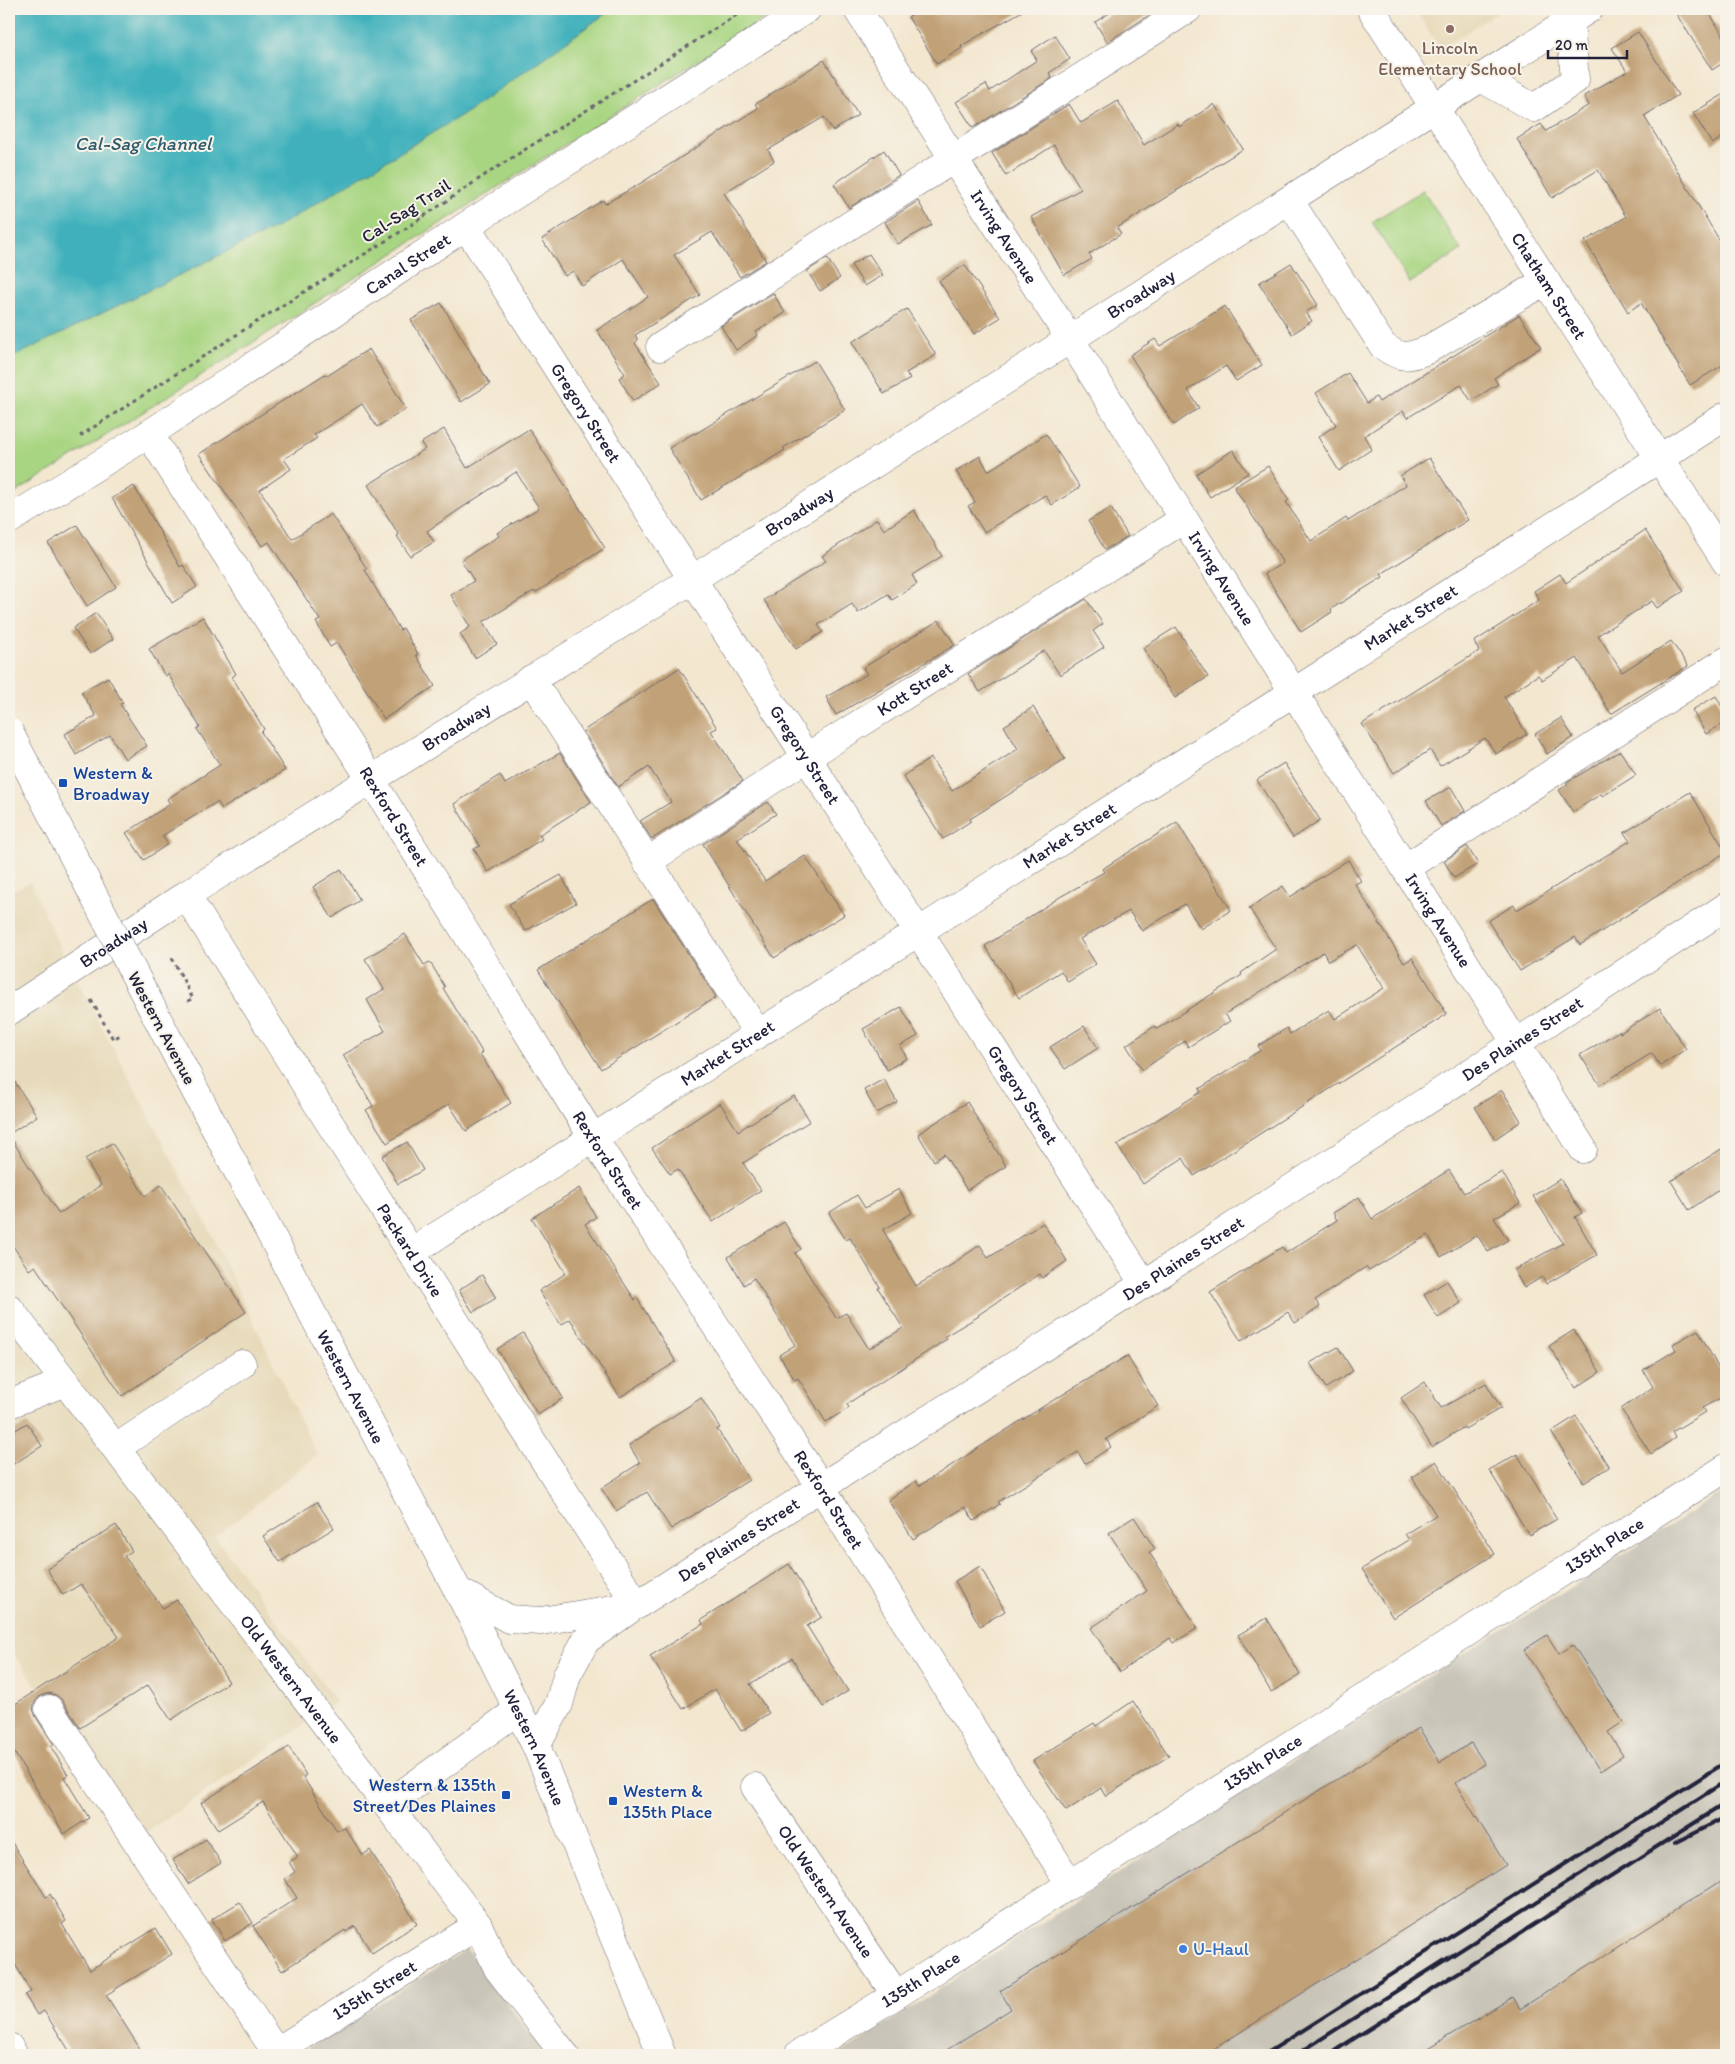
<svg xmlns="http://www.w3.org/2000/svg" width="1735" height="2064" viewBox="0 0 1735 2064" font-family="Itim,sans-serif">
  <style>
    .built { fill: #e7daba }
    .industrial { fill: #c8c4b8 }
    .green { fill: #a8d581; stroke: #657c5e }
    .water { fill: #41b1bc; stroke: #326a7c }
    .building { fill: #c1a177 }
    .lines { fill: none; stroke-linecap: round; stroke-linejoin: round }
    .minor-casing { stroke: #6b676f; stroke-width: 29 }
    .major-casing { stroke: #6b676f; stroke-width: 29 }
    .path { stroke: #6b676f; stroke-width: 3; stroke-dasharray: 4 4; stroke-linecap: butt }
    .minor { stroke: #fff; stroke-width: 28 }
    .major { stroke: #fff; stroke-width: 28 }
    .rail { stroke: #22223b; stroke-width: 4 }
    .major-bridge-casing { stroke: #6b676f; stroke-width: 29; stroke-linecap: butt }
    .major-bridge { stroke: #fff; stroke-width: 28 }
    .education-dot { fill: #8d6e63; stroke: #f7f3e8; stroke-width: 2 }
    .transit-dot { fill: #1a4fb4; stroke: #f7f3e8; stroke-width: 2 }
    .shop-dot { fill: #3f7fe0; stroke: #f7f3e8; stroke-width: 2 }
    .labels { text-anchor: middle; dominant-baseline: central; stroke-width: 4; stroke-linejoin: round; paint-order: stroke }
    .education-label { font-size: 18px; fill: #785e54; stroke: #f7f3e8 }
    .street-label { font-size: 18px; fill: #22223b; stroke: #f7f3e8 }
    .transit-label { font-size: 18px; fill: #164399; stroke: #f7f3e8; text-anchor: start }
    .shop-label { font-size: 18px; fill: #366cbe; stroke: #f7f3e8; text-anchor: start }
    .water-label { font-size: 19px; font-style: italic; fill: #2e5b6f; stroke: #f7f3e8 }
  </style>
  <rect width="100%" height="100%" fill="#f7f3e8"/>
  <filter id="ink" filterUnits="userSpaceOnUse"><feTurbulence type="fractalNoise" baseFrequency=".02" numOctaves="2"/><feDisplacementMap in="SourceGraphic" scale="10" xChannelSelector="R" yChannelSelector="G"/><feConvolveMatrix kernelMatrix="1 2 1 2 8 2 1 2 1" color-interpolation-filters="sRGB"/></filter>
  <filter id="wash" filterUnits="userSpaceOnUse"><feTurbulence type="fractalNoise" baseFrequency=".0096" numOctaves="4" result="noise"/><feDisplacementMap in="SourceGraphic" scale="20" xChannelSelector="R" yChannelSelector="G"/><feGaussianBlur stdDeviation="1.12" result="paint"/><feColorMatrix in="noise" values="0 0 0 0 0 0 0 0 0 0 0 0 0 0 0 0 0 1.4 0 .05"/><feComposite in="paint" operator="in"/></filter>
  <g filter="url(#wash)">
    <rect width="100%" height="100%" fill="#f3e7d0"/>
    <path class="built" d="M1415,9H1503L1440,49Z
      M30,882L63,954L208,1227L317,1455L215,1537L337,1702L145,1833L9,1648V893Z"/>
    <path class="industrial" d="M1726,1490V2055H838L1215,1810Z
      M467,1949L545,2055H296Z"/>
    <path class="green" d="M612,9H779L9,497V359L277,227L470,110Z
      M1423,190L1461,250L1410,283L1372,222Z"/>
    <path class="water" d="M9,9H612L470,110L277,227L9,359Z"/>
    <g id="blocks">
      <path class="building" d="M921,9H1026L961,46L962,48L937,64L908,17Z
        M1116,9H1159L1107,42L1095,22Z
        M1673,9H1707L1726,40V61L1712,70Z
        M1638,32L1678,95L1644,116L1726,251V363L1690,385L1641,303L1628,312L1585,241L1626,217L1598,170L1552,198L1517,139L1541,124L1546,131L1589,105L1584,96L1627,71L1612,48Z
        M1055,35L1070,59L1049,73L1052,78L973,128L956,102L986,84L990,91L1037,60L1031,51Z
        M824,60L858,115L833,131L824,117L768,150L774,161L724,193L766,261L740,277L712,232L674,255L700,295L635,335L638,340L635,343L661,383L633,401L619,378L625,374L597,330L648,297L623,259L582,286L573,271L565,276L542,239L603,200L605,204L641,183L758,108L755,104Z
        M1726,93V135L1712,144L1693,113Z
        M1118,101L1144,145L1178,124L1179,127L1214,104L1243,149L1117,228L1121,234L1089,254L1092,259L1064,275L1031,217L1081,189L1054,145L1006,176L992,153L1069,104L1081,123Z
        M884,150L899,175L849,208L834,184Z
        M918,201L932,225L898,244L885,222Z
        M869,254L883,275L865,286L851,265Z
        M827,258L840,278L820,291L807,271Z
        M1291,263L1318,305L1306,312L1312,321L1292,334L1259,283Z
        M965,265L1000,318L974,334L939,281Z
        M773,293L785,313L756,332L758,335L736,350L721,326Z
        M441,303L490,384L461,402L411,320Z
        M1225,306L1262,365L1236,381L1226,366L1188,390L1199,408L1174,425L1130,355L1155,339L1160,346Z
        M907,309L936,355L906,373L910,379L884,394L852,342Z
        M1519,315L1541,347L1494,378L1498,384L1471,401L1461,385L1407,418L1403,411L1364,436L1372,449L1339,471L1318,437L1336,425L1316,393L1348,373L1367,403L1376,397L1379,402Z
        M369,349L406,409L377,427L362,404L314,435L317,438L284,459L291,469L260,490L292,539L331,514L367,569L365,570L400,630L403,628L418,654L416,655L435,686L384,719L337,643L330,647L316,622L320,620L269,542L262,546L199,454L325,374L327,376Z
        M815,361L845,410L783,448L785,450L759,466L701,500L669,448L694,433L695,434Z
        M444,429L467,468L529,429L605,548L535,593L534,591L483,622L497,644L475,658L460,634L470,627L451,595L474,581L461,560L499,536L497,533L539,508L516,472L427,531L434,542L410,556L397,536L399,535L368,485L425,449L421,443Z
        M1046,434L1080,487L1052,505L1045,495L984,532L968,506L975,502L956,471L980,456L988,471Z
        M1233,450L1248,473L1210,497L1196,474Z
        M1429,458L1468,520L1381,574L1383,577L1331,609L1332,612L1301,632L1265,574L1283,563L1234,487L1268,466L1289,500L1286,502L1311,541L1346,518L1348,521L1406,485L1400,476Z
        M134,486L180,567L183,565L197,587L172,603L112,498Z
        M1111,508L1128,536L1105,550L1088,521Z
        M914,510L942,556L912,575L917,584L892,600L888,594L858,613L852,604L818,625L823,632L796,649L764,600L826,561L822,556L877,519L884,530Z
        M77,525L116,587L87,606L48,543Z
        M1645,530L1684,591L1657,608L1652,601L1598,635L1622,672L1671,641L1688,666L1611,714L1577,658L1542,680L1538,675L1504,697L1527,734L1496,754L1485,738L1440,766L1430,750L1394,773L1362,724L1479,651L1474,642L1539,600L1534,591L1560,574L1566,583Z
        M1086,599L1103,624L1093,631L1104,647L1060,675L1044,651L980,692L968,674Z
        M96,613L113,639L90,654L73,628Z
        M203,617L236,674L232,677L264,729L261,732L285,770L222,809L217,802L162,836L168,844L144,860L126,833L170,804L167,799L220,765L197,729L200,727L168,674L165,676L149,649Z
        M939,620L955,645L836,715L826,697L867,674L863,668Z
        M1176,627L1208,677L1175,698L1143,648Z
        M679,668L717,728L711,731L743,781L652,839L640,821L671,802L649,767L618,787L583,731Z
        M108,677L123,703L120,704L147,746L125,759L110,735L76,755L65,734L96,716L81,692Z
        M1716,696L1726,714V722L1706,734L1692,710Z
        M1033,707L1065,759L970,819L971,821L943,839L903,776L931,758L952,791L1018,749L1004,726Z
        M1561,718L1573,737L1547,754L1535,734Z
        M1620,751L1636,775L1603,796L1601,794L1573,812L1559,790L1567,785V782Z
        M560,753L591,802L539,835L542,839L488,872L474,849L480,846L454,804L500,775L505,784Z
        M1284,763L1320,820L1293,838L1257,780Z
        M1451,787L1465,811L1441,826L1426,801Z
        M1690,792L1726,852L1580,945L1575,937L1520,971L1488,921L1514,905L1517,910L1630,841L1624,833Z
        M768,802L776,814L737,839L765,881L805,856L844,915L774,958L703,844Z
        M1177,822L1231,910L1201,929L1185,904L1142,931L1129,911L1080,939L1096,964L1068,982L1061,971L1019,998L985,946L1060,897L1104,872L1102,869Z
        M1467,846L1478,864L1454,878L1444,861Z
        M1348,860L1361,881L1355,884L1404,963L1412,958L1447,1014L1194,1176L1183,1158L1143,1184L1117,1145L1201,1092L1199,1089L1261,1050L1258,1046L1287,1028L1290,1034L1329,1010L1335,1019L1384,988L1357,945L1328,961L1323,952L1225,1014L1230,1021L1188,1047L1185,1041L1142,1070L1126,1045L1155,1026L1157,1029L1242,975L1241,973L1276,949L1249,908L1283,886L1290,897Z
        M341,869L360,900L332,918L313,887Z
        M561,875L576,903L525,931L509,904Z
        M653,899L716,997L601,1069L538,970Z
        M405,934L424,965L430,962L445,987L443,988L482,1052L480,1054L511,1103L466,1131L449,1104L387,1143L366,1110L373,1106L343,1055L385,1031L367,1000L384,989L365,959Z
        M901,1007L918,1036L900,1046L907,1058L887,1070L863,1029Z
        M1660,1008L1686,1049L1660,1066L1652,1053L1600,1085L1580,1055L1619,1031L1620,1033Z
        M1084,1026L1098,1048L1065,1069L1050,1047Z
        M9,1073L37,1116L9,1134Z
        M884,1079L897,1102L877,1113L864,1090Z
        M1502,1090L1521,1121L1495,1139L1475,1107Z
        M794,1096L810,1121L743,1163L761,1190L713,1222L678,1169L670,1174L652,1148L720,1103L738,1131Z
        M967,1102L1006,1166L967,1190L944,1154L934,1161L918,1134Z
        M9,1135L59,1214L101,1185L85,1159L112,1143L145,1196L161,1185L246,1312L122,1396L35,1266L29,1270L9,1240Z
        M407,1142L423,1170L398,1184L382,1156Z
        M1726,1146V1185L1689,1210L1671,1181Z
        M1449,1170L1464,1193L1502,1172L1520,1203L1494,1218L1508,1240L1488,1252L1477,1235L1441,1257L1428,1235L1369,1271L1366,1267L1315,1300L1320,1307L1295,1323L1288,1312L1241,1341L1210,1292L1282,1247L1286,1253L1337,1220L1333,1213L1359,1197L1372,1219Z
        M1560,1179L1582,1213L1575,1217L1597,1255L1546,1284L1542,1277L1524,1288L1514,1270L1563,1243L1533,1196Z
        M579,1188L596,1217L585,1224L635,1300L637,1298L676,1362L620,1397L570,1319L561,1325L539,1291L566,1273L532,1218Z
        M899,1189L912,1213L883,1230L916,1286L958,1261V1260L980,1245L988,1258L1043,1223L1067,1261L1042,1278L1040,1274L978,1315L979,1316L945,1336L947,1339L847,1404L849,1408L826,1422L798,1378L795,1380L779,1355L795,1345L754,1278L744,1285L728,1257L784,1222L801,1249L795,1253L836,1318L846,1313L869,1349L903,1328L878,1288L880,1287L850,1238L846,1240L829,1213L857,1195L865,1208Z
        M482,1275L496,1298L473,1312L459,1290Z
        M1447,1281L1461,1303L1438,1318L1424,1295Z
        M1574,1330L1600,1372L1576,1388L1549,1346Z
        M1698,1330L1726,1382V1395L1702,1408L1705,1412L1672,1432L1675,1438L1651,1454L1621,1409L1653,1387L1643,1370L1676,1350L1673,1344Z
        M523,1333L563,1398L538,1415L497,1349Z
        M1338,1347L1353,1371L1326,1388L1310,1363Z
        M1127,1356L1158,1406L1106,1439L1111,1447L1085,1464L1078,1452L998,1502L1000,1504L974,1521L965,1507L913,1539L888,1500L916,1481L919,1486L1047,1404Z
        M1425,1382L1441,1408L1486,1383L1501,1408L1465,1429L1464,1427L1432,1447L1401,1398Z
        M701,1398L720,1428L717,1429L749,1480L671,1529L647,1492L616,1511L601,1488L640,1463L629,1445Z
        M1576,1416L1609,1467L1584,1483L1551,1432Z
        M27,1423L42,1446L9,1467V1434Z
        M1517,1454L1557,1519L1529,1535L1489,1470Z
        M1436,1461L1495,1554L1393,1618L1362,1569L1409,1540L1405,1534L1436,1515L1412,1477Z
        M317,1502L334,1528L280,1562L263,1536Z
        M1134,1517L1155,1549L1149,1552L1198,1628L1173,1643L1170,1638L1120,1672L1091,1628L1147,1591L1109,1533Z
        M116,1525L132,1551L124,1556L163,1608L177,1600L229,1682L171,1720L148,1685L80,1728L62,1700L56,1695L49,1693L40,1696L35,1702L33,1709L36,1717L54,1745L51,1747L68,1775L64,1777L89,1818L64,1834L9,1744V1708L119,1637L81,1584L63,1595L47,1569Z
        M789,1564L822,1617L807,1626L848,1691L823,1707L792,1658L750,1684L769,1713L741,1731L715,1689L683,1709L650,1656L703,1624L701,1620Z
        M980,1566L1005,1611L980,1626L955,1581Z
        M1267,1618L1300,1675L1271,1692L1238,1635Z
        M1547,1635L1559,1654L1573,1645L1623,1722L1608,1732L1623,1756L1600,1771L1524,1650Z
        M1133,1701L1169,1756L1106,1796L1101,1788L1066,1811L1033,1761L1094,1723L1096,1726Z
        M1419,1728L1440,1762L1471,1743L1485,1764L1455,1783L1506,1865L1204,2055H939L1011,2009L1000,1991Z
        M289,1747L306,1775L303,1777L337,1831L344,1827L363,1855L370,1850L417,1924L372,1953L355,1926L346,1932L345,1930L282,1971L253,1926L297,1898L285,1879L295,1872L289,1862L298,1857L263,1802L218,1830L201,1803Z
        M9,1838L46,1897L50,1894L66,1921L62,1924L90,1970L156,1928L172,1954L106,1995L144,2055H72L44,2011L37,2015L25,1995L31,1992L9,1954Z
        M206,1839L221,1863L188,1884L173,1860Z
        M1726,1878V2055H1417L1513,1997L1520,2009Z
        M240,1902L253,1923L225,1941L212,1919Z"/>
    </g>
  </g>
  <g filter="url(#ink)">
    <use href="#blocks" fill-opacity="0" stroke="#6b676f" stroke-width="1"/>
    <g class="lines">
      <g class="minor-casing">
        <g id="minor">
          <path id="s1" d="M857,9L1070,339L1583,1149"/>
          <path id="s2" d="M1371,9L1726,562"/>
          <path d="M1481,78L1534,108L1575,80L1570,21"/>
          <path d="M1289,200L1383,346C1400,358 1405,358 1425,351L1546,281"/>
          <path id="s3" d="M466,226L1144,1284"/>
          <path d="M660,347L1188,9"/>
          <path id="s4" d="M149,434L370,778L593,1138L821,1487L1070,1884"/>
          <path id="s5" d="M9,520L149,434L466,226L807,9"/>
          <path d="M531,679L758,1034"/>
          <path id="s6" d="M647,862L807,757L1184,519"/>
          <path d="M1405,868L1726,661"/>
          <path id="s7" d="M186,895L411,1252L637,1605L846,1471L1144,1284L1726,907"/>
          <path id="s8" d="M9,1011L186,895L693,579L1589,9"/>
          <path id="s9" d="M411,1252C852,977 1288,695 1726,416"/>
          <path id="s10" d="M9,1308L478,1925L498,1969L565,2055"/>
          <path d="M9,1402L12,1403L65,1382"/>
          <path d="M116,1448L242,1364"/>
          <path d="M49,1709L276,2052"/>
          <path id="s11" d="M755,1787L896,1995"/>
          <path d="M387,1805L518,1710"/>
          <path d="M9,2047L14,2055"/>
          <path id="s12" d="M271,2055L478,1925"/>
          <path id="s13" d="M798,2055L896,1995L1726,1468"/>
        </g>
      </g>
      <g class="major-casing">
        <g id="major">
          <path id="s14" d="M155,1014L478,1629L536,1746L662,2055"/>
          <path d="M458,1591L509,1619L541,1621L637,1605"/>
          <path d="M536,1746L559,1704L567,1675L586,1640L629,1610"/>
        </g>
      </g>
      <path class="path" d="M80,436L261,319L408,227L485,175L746,9
        M172,958L193,999L185,1002
        M91,1000L113,1039L122,1034"/>
      <use href="#minor" class="minor"/>
      <use href="#major" class="major"/>
      <path class="rail" d="M1674,1843L1726,1817
        M1264,2055L1726,1762
        M1296,2055L1726,1781
        M1328,2055L1726,1803"/>
      <g class="major-bridge-casing">
        <path id="major-bridge" d="M9,732L155,1014"/>
      </g>
      <use href="#major-bridge" class="major-bridge"/>
    </g>
  </g>
  <circle class="education-dot" cx="1450" cy="29" r="5"/>
  <g class="transit-dot">
    <rect x="58" y="778" width="10" height="10" rx="2.5"/>
    <rect x="501" y="1790" width="10" height="10" rx="2.5"/>
    <rect x="608" y="1796" width="10" height="10" rx="2.5"/>
  </g>
  <circle class="shop-dot" cx="1183" cy="1949" r="5"/>
  <g class="labels">
    <g class="education-label">
      <text x="1450" y="48">Lincoln<tspan x="1450" dy="21">Elementary School</tspan></text>
    </g>
    <g class="street-label">
      <text transform="translate(406 211) rotate(-33)">Cal-Sag Trail</text>
      <text stroke="none"><textPath href="#s1" startOffset="271">Irving Avenue</textPath></text>
      <text stroke="none"><textPath href="#s5" startOffset="474">Canal Street</textPath></text>
      <text stroke="none"><textPath href="#s2" startOffset="329">Chatham Street</textPath></text>
      <text stroke="none"><textPath href="#s8" startOffset="1340">Broadway</textPath></text>
      <text stroke="none"><textPath href="#s3" startOffset="222">Gregory Street</textPath></text>
      <text stroke="none"><textPath href="#s8" startOffset="935">Broadway</textPath></text>
      <text stroke="none"><textPath href="#s1" startOffset="676">Irving Avenue</textPath></text>
      <text stroke="none"><textPath href="#s9" startOffset="1184">Market Street</textPath></text>
      <text stroke="none"><textPath href="#s6" startOffset="319">Kott Street</textPath></text>
      <text stroke="none"><textPath href="#s8" startOffset="530">Broadway</textPath></text>
      <text stroke="none"><textPath href="#s3" startOffset="628">Gregory Street</textPath></text>
      <text stroke="none"><textPath href="#s4" startOffset="454">Rexford Street</textPath></text>
      <text stroke="none"><textPath href="#s9" startOffset="779">Market Street</textPath></text>
      <text stroke="none"><textPath href="#s1" startOffset="1081">Irving Avenue</textPath></text>
      <text stroke="none"><textPath href="#s8" startOffset="125">Broadway</textPath></text>
      <text transform="translate(162 1028) rotate(62)">Western Avenue</text>
      <text stroke="none"><textPath href="#s7" startOffset="1892">Des Plaines Street</textPath></text>
      <text stroke="none"><textPath href="#s9" startOffset="374">Market Street</textPath></text>
      <text stroke="none"><textPath href="#s3" startOffset="1032">Gregory Street</textPath></text>
      <text stroke="none"><textPath href="#s4" startOffset="859">Rexford Street</textPath></text>
      <text stroke="none"><textPath href="#s7" startOffset="420">Packard Drive</textPath></text>
      <text stroke="none"><textPath href="#s7" startOffset="1488">Des Plaines Street</textPath></text>
      <text stroke="none"><textPath href="#s14" startOffset="421">Western Avenue</textPath></text>
      <text stroke="none"><textPath href="#s4" startOffset="1264">Rexford Street</textPath></text>
      <text stroke="none"><textPath href="#s7" startOffset="962">Des Plaines Street</textPath></text>
      <text stroke="none"><textPath href="#s13" startOffset="954">135th Place</textPath></text>
      <text stroke="none"><textPath href="#s10" startOffset="466">Old Western Avenue</textPath></text>
      <text stroke="none"><textPath href="#s14" startOffset="826">Western Avenue</textPath></text>
      <text stroke="none"><textPath href="#s13" startOffset="549">135th Place</textPath></text>
      <text stroke="none"><textPath href="#s11" startOffset="126">Old Western Avenue</textPath></text>
      <text stroke="none"><textPath href="#s13" startOffset="144">135th Place</textPath></text>
      <text stroke="none"><textPath href="#s12" startOffset="122">135th Street</textPath></text>
    </g>
    <g class="transit-label">
      <text x="73" y="773">Western &amp;<tspan x="73" dy="21">Broadway</tspan></text>
      <text x="496" y="1785" text-anchor="end">Western &amp; 135th<tspan x="496" dy="21">Street/Des Plaines</tspan></text>
      <text x="623" y="1791">Western &amp;<tspan x="623" dy="21">135th Place</tspan></text>
    </g>
    <g class="shop-label">
      <text x="1193" y="1949">U-Haul</text>
    </g>
    <g class="water-label">
      <text x="143" y="143">Cal-Sag Channel</text>
    </g>
  </g>
  <rect width="1735" height="2064" fill="none" stroke="#f7f3e8" stroke-width="30"/>
  <path d="M1548 50v8h79v-8" fill="none" stroke="#22223b" stroke-width="2.5"/>
  <text x="1555" y="50" font-size="15" fill="#22223b" stroke="#f7f3e8" stroke-width="4" paint-order="stroke">20 m</text>
</svg>
